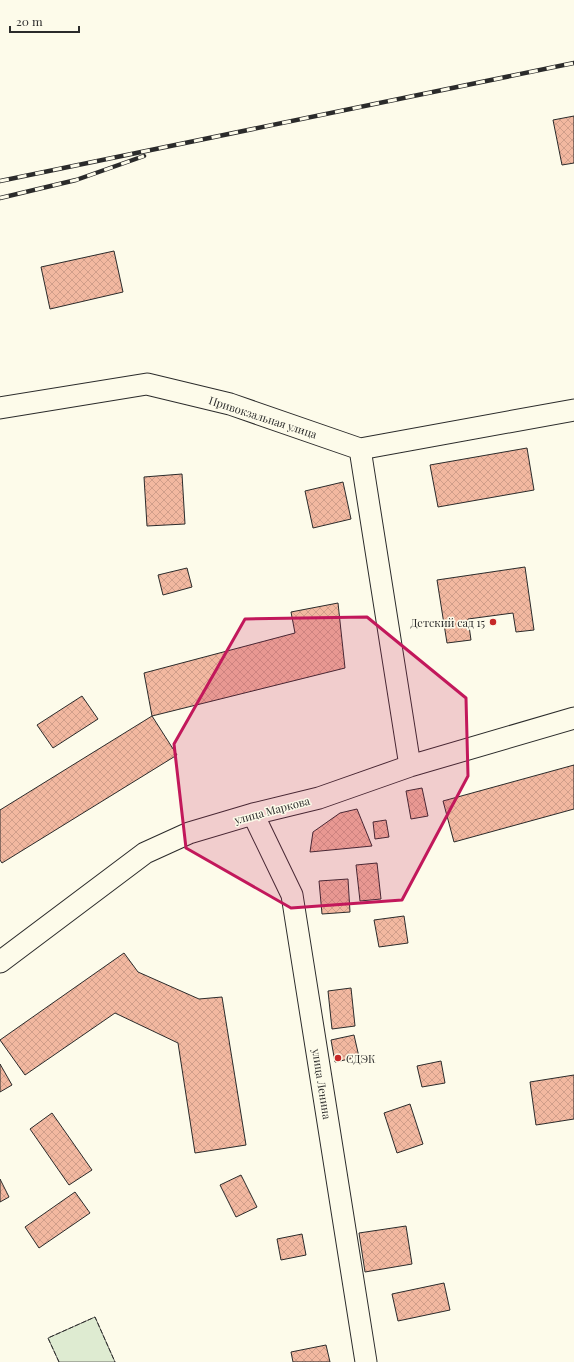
<svg xmlns="http://www.w3.org/2000/svg" width="574" height="1362" viewBox="0 0 574 1362" font-family="'Playfair Display',serif">
  <style>
    .garden { fill: #deebd1; stroke: #74746e }
    .building { fill: url(#building-cross-hatch); stroke: #2b2b2b }
    .lines { fill: none; stroke-linecap: round; stroke-linejoin: round }
    .minor-casing { stroke: #2b2b2b; stroke-width: 23 }
    .minor { stroke: #fdfbea; stroke-width: 21 }
    .rail-casing { stroke: #2b2b2b; stroke-width: 4.5 }
    .rail { stroke: #fdfbea; stroke-width: 3; stroke-dasharray: 9; stroke-linecap: butt }
    .fence { stroke: #2b2b2b; stroke-width: 1; stroke-dasharray: 5 2; stroke-linecap: butt }
    .marked { fill: #c2185b; fill-opacity: 0.2; stroke: #c2185b; stroke-width: 3; stroke-linejoin: round }
    .poi-dot { fill: #c62828; stroke: #fdfbea; stroke-width: 1.5 }
    .labels { text-anchor: middle; dominant-baseline: central; stroke-width: 3; stroke-linejoin: round; paint-order: stroke }
    .street-label { font-size: 11px; fill: #2b2b2b; stroke: #fdfbea }
    .poi-label { font-size: 11px; fill: #2b2b2b; stroke: #fdfbea; text-anchor: end }
  </style>
  <defs>
    <pattern id="building-cross-hatch" width="8" height="8" patternUnits="userSpaceOnUse"><rect width="8" height="8" fill="#f2b8a0"/><path d="M0 0l8 8M0 8l8-8" fill="none" stroke="#d09e8a"/></pattern>
  </defs>
  <rect width="100%" height="100%" fill="#fdfbea"/>
  <path class="garden" d="M95,1317L115,1362H59L48,1338Z"/>
  <path class="building" d="M574,116V163L562,165L553,120Z
    M114,251L123,292L50,309L41,267Z
    M527,448L534,490L438,507L430,465Z
    M182,474L185,524L147,526L144,477Z
    M343,482L351,519L313,528L305,491Z
    M525,567L534,630L516,632L513,613L468,619L471,640L447,643L437,580Z
    M187,568L192,587L163,595L158,575Z
    M338,603L345,668L152,716L144,673L295,633L291,612Z
    M82,696L98,719L53,748L37,725Z
    M152,716L177,755L2,863L0,860V810Z
    M574,765V809L454,842L443,801Z
    M422,788L428,816L411,819L406,791Z
    M357,809L372,846L310,852L313,832L340,813Z
    M386,820L389,837L375,839L373,822Z
    M377,863L381,899L360,901L356,865Z
    M348,879L350,912L322,914L319,881Z
    M404,916L408,943L379,947L374,920Z
    M124,953L138,972L199,999L222,997L246,1145L195,1153L178,1043L115,1013L25,1075L0,1040Z
    M351,988L355,1026L332,1029L328,991Z
    M354,1035L359,1057L335,1062L331,1040Z
    M441,1061L445,1083L422,1087L417,1066Z
    M0,1064L12,1085L0,1092Z
    M574,1075V1119L536,1125L530,1082Z
    M410,1104L423,1144L397,1153L384,1113Z
    M52,1113L92,1170L69,1185L30,1129Z
    M241,1175L257,1207L236,1217L220,1185Z
    M0,1179L9,1197L0,1202Z
    M75,1192L90,1213L39,1248L25,1227Z
    M406,1226L412,1264L365,1272L359,1233Z
    M302,1234L306,1255L281,1260L277,1239Z
    M444,1283L450,1310L398,1321L392,1294Z
    M326,1345L330,1362H293L291,1352Z"/>
  <g class="lines">
    <g class="minor-casing">
      <path id="minor" d="M0,408L147,384L230,404L360,449
        M410,766L360,449L574,410
        M253,814L292,895L366,1362
        M0,962L145,853L189,833L253,814L319,798L410,766L574,718"/>
    </g>
    <use href="#minor" class="minor"/>
    <g class="rail-casing">
      <path id="rail" d="M0,181L574,63
        M0,198L76,180L144,156"/>
    </g>
    <use href="#rail" class="rail"/>
    <path class="fence" d="M59,1362L48,1338L95,1317L115,1362"/>
  </g>
  <path class="marked" d="M367,617L466,698L468,776L402,900L291,908L186,848L174,744L245,619Z"/>
  <g class="poi-dot">
    <circle cx="493" cy="622" r="4"/>
    <circle cx="338" cy="1058" r="4"/>
  </g>
  <g class="labels">
    <g class="street-label">
      <text transform="translate(263 417) rotate(18)">Привокзальная улица</text>
      <text transform="translate(272 810) rotate(-15)">улица Маркова</text>
      <text transform="translate(322 1084) rotate(81)">улица Ленина</text>
    </g>
    <g class="poi-label">
      <text x="485" y="622">Детский сад 15</text>
      <text x="346" y="1058" text-anchor="start">СДЭК</text>
    </g>
  </g>
  <path d="M10 26v6h69v-6" fill="none" stroke="#2b2b2b" stroke-width="2"/>
  <text x="16" y="26" font-size="12" fill="#2b2b2b" stroke="#fdfbea" stroke-width="3" paint-order="stroke">20 m</text>
</svg>
